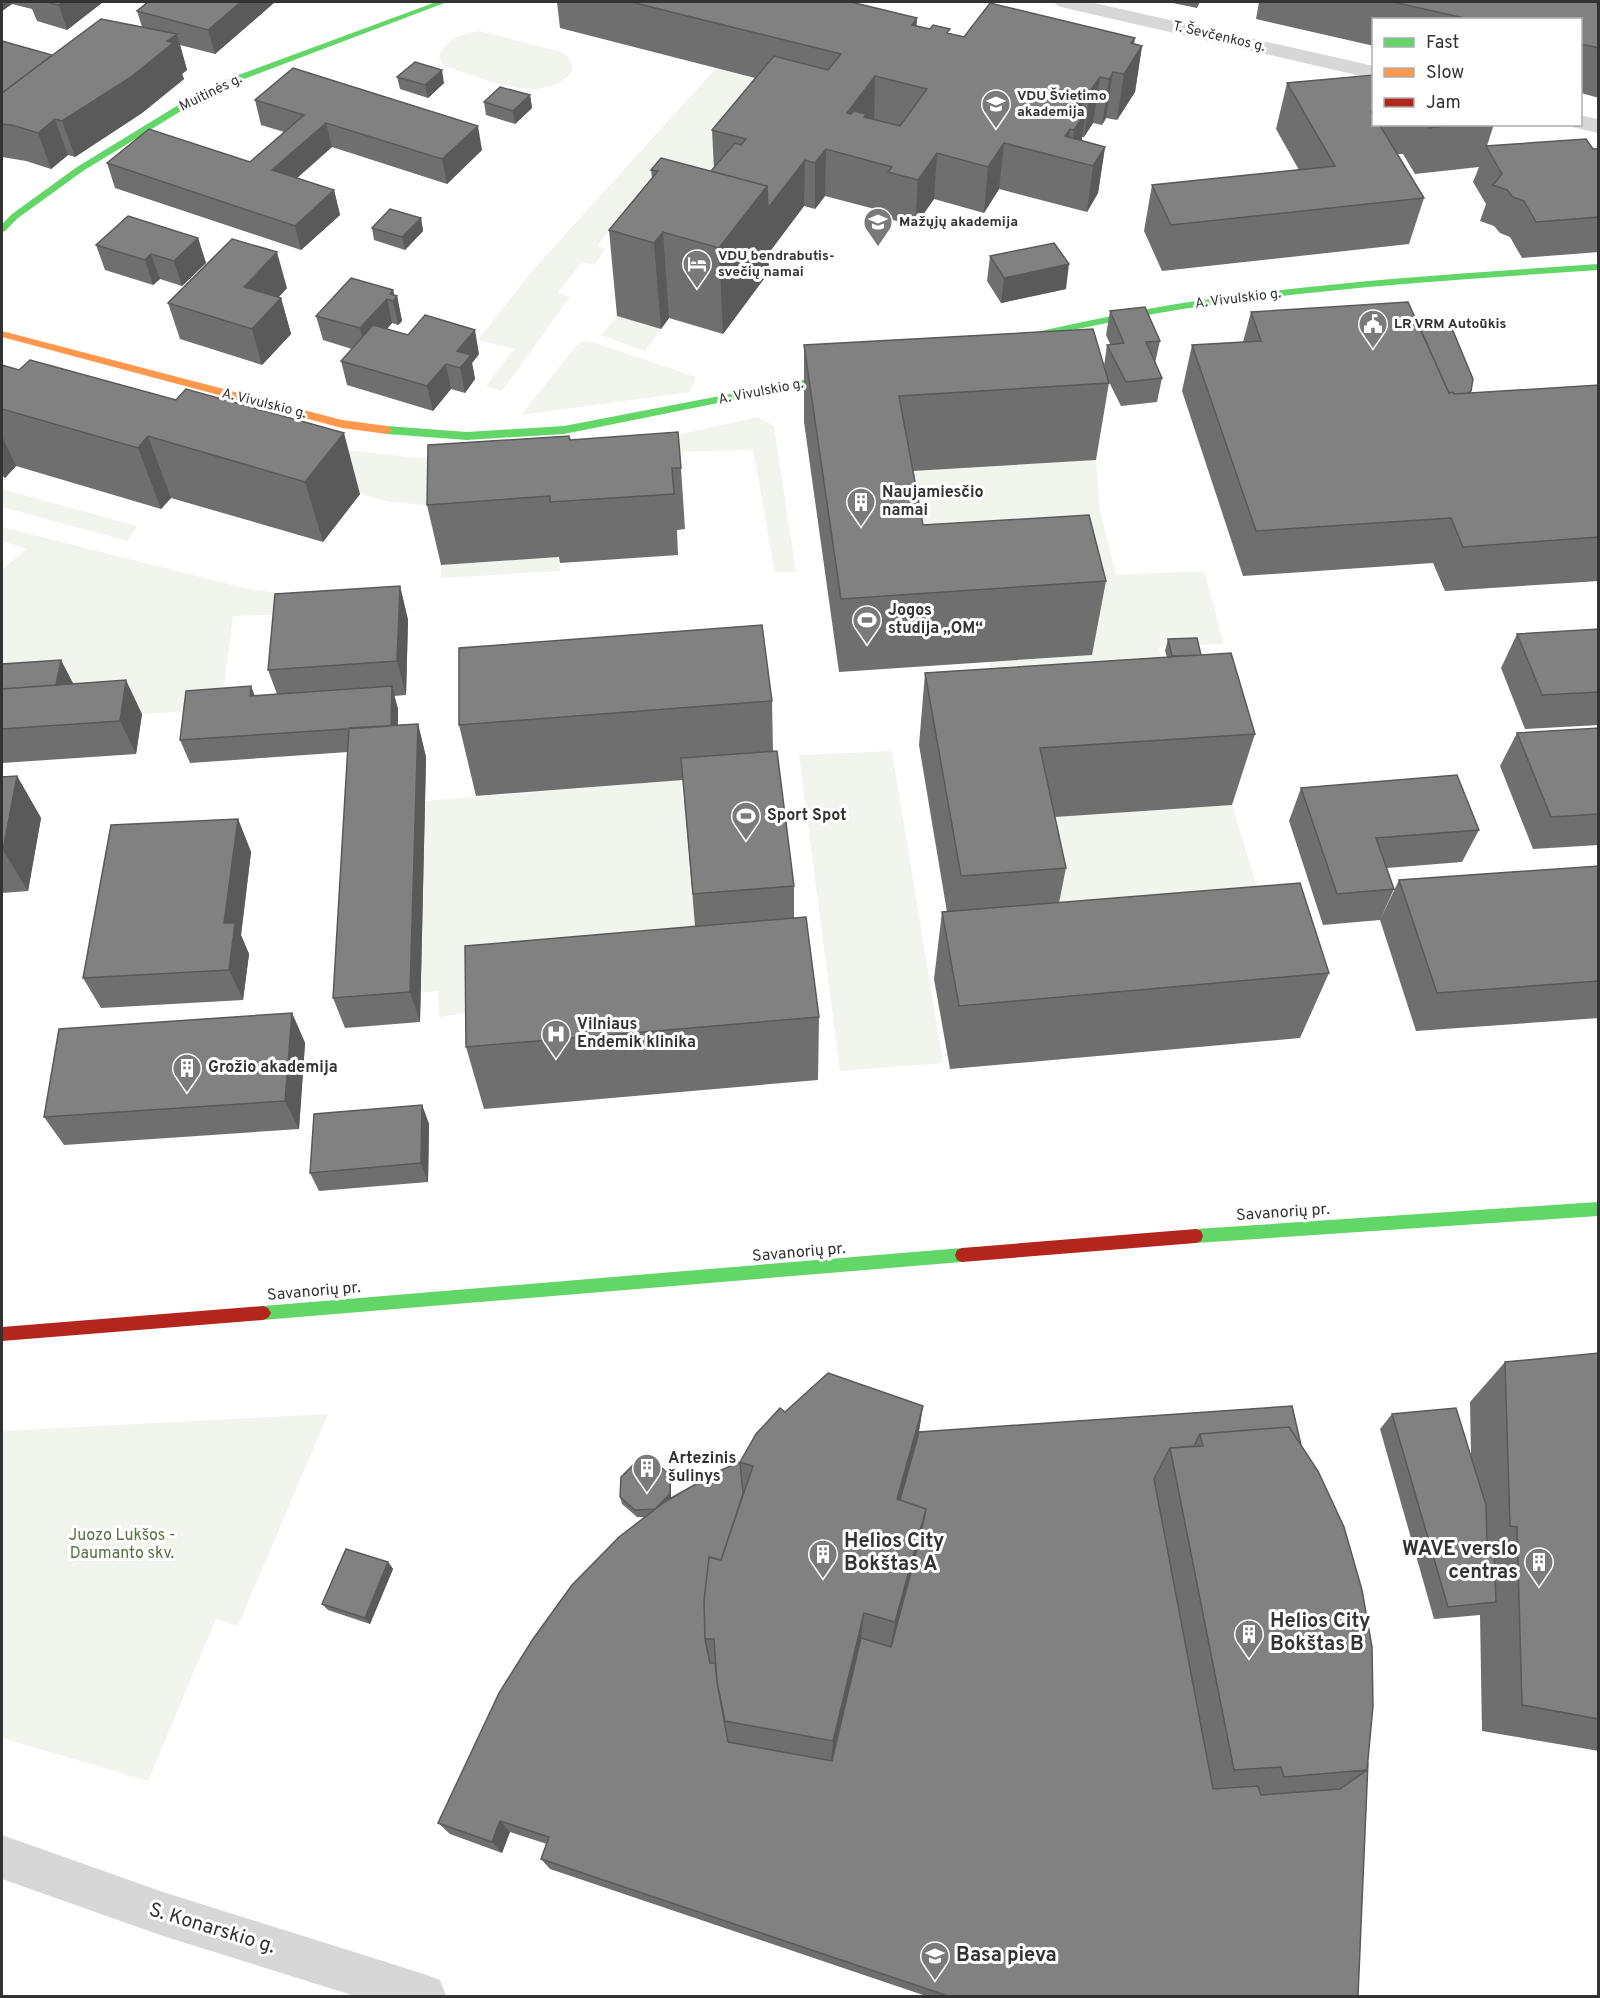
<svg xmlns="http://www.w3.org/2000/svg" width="1600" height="1998" viewBox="0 0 1600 1998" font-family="Overpass,sans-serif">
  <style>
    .green { fill: #f1f5ed }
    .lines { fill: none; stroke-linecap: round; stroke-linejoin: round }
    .street { fill: #d7d7d7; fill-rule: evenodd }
    .fast { fill: #63d668; fill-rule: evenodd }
    .slow { fill: #ff974d; fill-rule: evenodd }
    .jam { fill: #b3261e; fill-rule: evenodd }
    .wall { fill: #6f6f6f }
    .shaded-wall { fill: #5a5a5a }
    .building { fill: #818181; stroke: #5a5a5a; stroke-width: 1.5; fill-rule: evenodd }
    .labels { text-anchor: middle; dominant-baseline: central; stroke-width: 6; stroke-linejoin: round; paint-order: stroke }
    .far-street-label { font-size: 14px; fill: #333; stroke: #fff }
    .far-poi-label { font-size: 14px; font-weight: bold; fill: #333; stroke: #fff; text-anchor: start }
    .poi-label { font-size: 16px; font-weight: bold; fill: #333; stroke: #fff; text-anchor: start }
    .street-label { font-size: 16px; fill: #333; stroke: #fff }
    .park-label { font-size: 16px; fill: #56703f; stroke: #fff }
    .near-poi-label { font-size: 20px; font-weight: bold; fill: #333; stroke: #fff; text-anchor: start }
    .near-street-label { font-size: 20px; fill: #333; stroke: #fff }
  </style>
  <rect width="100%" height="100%" fill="#fff"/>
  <path class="green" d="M480,31L562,52C570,58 573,62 572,72C540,108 482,77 444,66L439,57C446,39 461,33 480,31Z
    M716,68L840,100L714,176L612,228L597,246L606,249L594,265L582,262L558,293L570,297L502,391L486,386L514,349L478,340L531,272Z
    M617,316L661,329L645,351L601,335Z
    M583,341L595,343L696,377L690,392L521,415L575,347Z
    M758,417L774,426L796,572H775L753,450L591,454Z
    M347,450L417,458L445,457L441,507L386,501L208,451Z
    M1096,460L1100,511L1116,575L1204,571L1224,644L1159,647L1165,680L996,691L989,662L1091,655L917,600L895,472Z
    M2,489L137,526L127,541L2,507Z
    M2,527L248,589L416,610L233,616L221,709L66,719L2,688V570L26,549L2,541Z
    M559,557L560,571L441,578V565Z
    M892,751L943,1063L840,1071L799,755Z
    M680,780L686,815L697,948L483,1011L439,1017L438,991L420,993L425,801Z
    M1232,805L1263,907L1058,968L1028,818Z
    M328,1414L238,1626L216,1619L148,1781L2,1738V1431Z"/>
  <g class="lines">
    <path class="street" d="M1054,2H1090L1374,66V79L1065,8L1058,6Z
      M1580,115L1598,119V133L1572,127L1570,124H1580Z
      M2,1835L163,1892L424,1974L440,1980L446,1996H355L163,1936L2,1879Z"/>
    <path class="fast" d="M436,2H447L239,81L186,108L83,171L18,218L5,231L2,232V224L12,214L77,167L180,104L233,77Z
      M1598,264V270C1466,279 1334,287 1203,306C1139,315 1075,330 1011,343L1006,340L1011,337C1075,324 1139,309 1203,300C1334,281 1466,273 1598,264Z
      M849,371L854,374L853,376L564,434L467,440L387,434L382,430L387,426L467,432L564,426Z
      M1598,1202V1216L1196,1243L1191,1241L1189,1236L1191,1231L1196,1229Z
      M962,1248L967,1250L969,1255L967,1260L962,1262L263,1320L258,1318L255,1313L258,1308L263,1306Z"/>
    <path class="slow" d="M2,331L342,420L387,426L392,430L387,434L342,428L2,337Z"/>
    <path class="jam" d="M1196,1229L1201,1231L1203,1236L1201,1241L1196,1243L962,1262L957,1260L955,1255L957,1250L962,1248Z
      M263,1306L268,1308L271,1313L268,1318L263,1320L2,1341V1327Z"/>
  </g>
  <path class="wall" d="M2,2H103L67,30L37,21L32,9L12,4L2,11Z
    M148,2H275L215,54L180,45L187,70L182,74L184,79L142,113L75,157L68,155L51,169L26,161L2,157V41L52,55L142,27L137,11Z
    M557,2H851L917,26L964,37L1134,44L1142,46L1135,92L1117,120L1106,118L1102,125L1093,123L1084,137H1082V141L1105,147L1098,193L1087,212L999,189L984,213L934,199L915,226L886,218V212L825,196L815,209L804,206L768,254L769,272L723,334L669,318L661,329L617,316L609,230L652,178L651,170L711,171L714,169L712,130L755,78L560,28Z
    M1168,2H1200L1197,8Z
    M1259,2H1599V98L1581,93V20H1374V46L1256,19Z
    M1374,75V124H1494L1487,146L1599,149V252L1522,258L1510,237L1500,233L1494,226L1480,221L1486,204L1473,182L1479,167L1415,174L1403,154H1397L1424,198L1409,244L1162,271L1144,231L1152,185L1299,170L1276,129L1287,83Z
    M397,77L444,83L428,98L400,89Z
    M530,95L532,108L515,124L486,115L484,102Z
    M255,100L482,150L447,184L332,147L297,178L334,190L340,215L301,250L115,188L107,163L250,162L284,132L261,125Z
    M421,218L423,231L405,250L374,240L372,228Z
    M198,238L206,263L182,286L160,279L153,285L105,270L96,245Z
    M990,256L1066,289L1001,303L987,281Z
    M287,288L279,297L281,298L291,334L262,365L180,339L168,303Z
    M393,290L394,295L397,296L402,321L398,325L392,323L387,329L479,354L472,363L475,379L465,393L451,389L433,411L347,385L341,361L352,349L323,340L316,316Z
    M1110,311L1160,341L1155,363L1162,378L1157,402L1121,406L1107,378L1109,383L1096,460L913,471L923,525L1106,581L1092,655L839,672L804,422V345L1104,366L1107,345L1110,344L1106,335Z
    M1251,312L1420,328L1470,393L1599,385V581L1445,591L1433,563L1243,576L1182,391L1192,345L1243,342Z
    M2,365L360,494L323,542L171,498L161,509L16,466L5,478L2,476Z
    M570,440L681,468L685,529L677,530L678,555L560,563L559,557L441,565L427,505Z
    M400,586L408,620L406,695L394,696L398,709V725L418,724L426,757L420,1022L345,1028L333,998L348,752L190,763L180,740L255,696L277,694L268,670Z
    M1599,629V725L1525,729L1501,668L1517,634Z
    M1168,639L1201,655L1255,734L1232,805L1055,817L1066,868L1059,903L1329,973L1300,1038L950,1069L934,979L942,912H947L919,745L925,673L1167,657L1165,651Z
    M2,664L73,683L142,714L136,754L2,763Z
    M772,701L773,751L794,886V918L819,1017L818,1080L484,1109L466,1047L695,926L683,780L476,796L459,725Z
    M1599,728V845L1533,849L1500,766L1517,733Z
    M17,776L41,818L28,891L2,893V777Z
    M1301,788L1479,830L1462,862L1387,868L1394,889L1380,920L1323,925L1289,821Z
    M238,819L251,852L241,935L249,954L243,1000L101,1008L83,978Z
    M1599,866V1018L1416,1031L1380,920L1399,880Z
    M292,1013L305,1043L299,1129L64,1145L44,1117Z
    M422,1105L429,1124L428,1182L319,1191L310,1173Z
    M1599,1353V1751L1482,1731L1480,1615L1434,1619L1380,1429L1392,1414L1471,1455L1470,1402L1505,1362Z
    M923,1406L919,1432L1292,1406L1368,1762L1358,1996H926L550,1869L541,1859L547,1844L510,1832L502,1853L450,1834L438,1823L645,1517H637L622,1504L620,1497L670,1475L671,1482V1498L740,1462L785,1412Z
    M388,1562L393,1569L370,1624L328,1610L322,1604Z"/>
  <path class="shaded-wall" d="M2,2H11L12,4L2,11Z
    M64,2H103L67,30L59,5Z
    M241,2H275L215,54L208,30Z
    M917,18L915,64L912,25Z
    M177,34L187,70L182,74L184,79L142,113L75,157L62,121Z
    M1135,38L1131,63L1142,46L1135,92L1117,120L1124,74L1131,43Z
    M442,70L444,83L428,98L425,85Z
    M1113,72L1106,118L1102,125L1109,79Z
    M875,76L874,122L847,113Z
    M1100,77L1093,123L1084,137L1090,91Z
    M1085,90L1080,120L1086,112L1079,158L1070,160L1074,130L1070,129L1066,159L1065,136L1072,109Z
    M530,95L532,108L515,124L513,111Z
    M55,119L68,155L51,169L38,133Z
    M326,123L332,147L279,194L272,170Z
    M478,126L482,150L447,184L442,159Z
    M1004,143L999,189L984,213L988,167Z
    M1105,147L1098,193L1087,212L1093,166Z
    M826,149L825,196L815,209V163Z
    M937,153L934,199L915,226L918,180Z
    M805,160L804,206L768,254L769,272L723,334L719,248L767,186Z
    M334,190L340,215L301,250L295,226Z
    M421,218L423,231L405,250L402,237Z
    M663,232L669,318L661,329L654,243Z
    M198,238L206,263L182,286L174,261Z
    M277,252L287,288L254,323L244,287Z
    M151,254L160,279L153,285L145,260Z
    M1069,264L1066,289L1001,303L1004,278Z
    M393,290L395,298L397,296L402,321L398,325L393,301L390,294Z
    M281,298L291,334L262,365L252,329Z
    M387,299L392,323L366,353L360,328Z
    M475,330L479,354L472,363L475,379L465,393L457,351Z
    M446,364L451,389L433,411L427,386Z
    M344,433L360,494L323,542L305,482Z
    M2,436L16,466L5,478L2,469Z
    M148,436L171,498L161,509L138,448Z
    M400,586L408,620L406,695L397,661Z
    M61,660L73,683L67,714L55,690Z
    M126,680L142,714L136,754L120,721Z
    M251,686L260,709L250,696Z
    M392,686L398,709L397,748L391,726Z
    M418,724L426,757L420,1022L410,992Z
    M17,776L41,818L28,891L3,850Z
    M238,819L251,852L241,935L249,954L243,1000L229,970L224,923Z
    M292,1013L305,1043L299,1129L285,1101Z
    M422,1105L429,1124L428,1182L421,1163Z
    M923,1406L914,1460L895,1530L897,1499Z
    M670,1475L671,1482V1502L657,1516Z
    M926,1509L917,1557L888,1664L895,1622Z
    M388,1562L393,1569L370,1624L365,1618Z
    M864,1613L859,1655L830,1774L833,1741Z
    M500,1821L510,1832L502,1853L492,1842Z"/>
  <path class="building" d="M45,2H64L59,5Z
    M148,2H241L208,30L137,11Z
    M631,2H851L917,18L912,25L930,29L933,25L950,29L947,33L964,37L990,3L1135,38L1131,43L1142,46L1124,74L1113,72L1109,79L1100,77L1090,91L1085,90L1072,109L1086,112L1074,130L1070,129L1065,136L1105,147L1093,166L1004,143L988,167L937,153L918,180L888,172L892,167L826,149L815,163L805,160L768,208L767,186L711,171L735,143L741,145L746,139L712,130L774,56L828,70L841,54ZM875,76L927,89L900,126L864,117L866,114L854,111L851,114L847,113Z
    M1393,2H1598L1597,4H1599V48L1581,44V20H1473Z
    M101,19L177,34L167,41L173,43L131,77L62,121L55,119L38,133L12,125L2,124V93Z
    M2,41L52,55L2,93Z
    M415,62L442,70L425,85L397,77Z
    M293,68L478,126L442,159L326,123L272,170L334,190L295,226L107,163L149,129L250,162L304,115L255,100Z
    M1374,75V112H1371L1374,116V124H1379L1424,198L1171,225L1152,185L1335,166L1287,83Z
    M500,87L530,95L513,111L484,102Z
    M1427,124H1460L1429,128Z
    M1586,139L1593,149H1599V217L1536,222L1524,201L1513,197L1507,190L1493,185L1502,174L1486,146Z
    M661,158L767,186L719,248L663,232L654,243L609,230L658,171L651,170Z
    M390,209L421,218L402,237L372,228Z
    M128,216L198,238L174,261L151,254L145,260L96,245Z
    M232,239L277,252L244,287L281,298L252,329L168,303Z
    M1054,243L1069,264L1004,278L990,256Z
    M351,278L393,290L390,294L397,296L393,301L387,299L360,328L316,316Z
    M1408,302L1449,393L1453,392L1454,394L1599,385V537L1463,547L1451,518L1256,531L1192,345L1261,341L1251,312Z
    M1145,307L1160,341L1146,342L1162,378L1126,382L1107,345L1124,343L1110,311Z
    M425,315L475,330L457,351L471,355L460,368L446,364L427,386L341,361L373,325L408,335Z
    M1451,326L1473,379L1471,391L1468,393L1454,394L1453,392L1449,393L1420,328Z
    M1093,329L1109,383L899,396L923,525L1089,515L1106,581L841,599L804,345Z
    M30,360L176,400L186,389L344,433L305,482L148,436L138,448L2,409V365L19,370Z
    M678,432L681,468H672L674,494L550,502V496L427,505L428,445L569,436L570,440Z
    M400,586L397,661L268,670L275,594Z
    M762,625L772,701L459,725V648Z
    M1599,629V692L1542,695L1517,634Z
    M1197,638L1201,655L1172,656L1168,639Z
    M1231,653L1255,734L1040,748L1066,868L961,876L925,673Z
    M61,660L56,685L2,689V664Z
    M126,680L120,721L2,729V689Z
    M251,686L250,696L392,686L391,726L180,740L186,691Z
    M418,724L410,992L333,998L349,728Z
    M1599,728V814L1551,817L1517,733Z
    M777,751L794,886L693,894L681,758Z
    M1457,775L1479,830L1376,838L1394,889L1337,894L1301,788Z
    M17,776L3,850H2V777Z
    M238,819L224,923H235L229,970L83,978L111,825Z
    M1599,866V981L1437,993L1399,880Z
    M1300,883L1329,973L959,1006L942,912Z
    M806,917L819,1017L466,1047L465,946Z
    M292,1013L285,1101L44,1117L59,1029Z
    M422,1105L421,1163L310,1173L314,1114Z
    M1599,1353V1719L1522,1705L1517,1527L1510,1526L1505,1362Z
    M828,1373L923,1406L897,1499L926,1509L895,1622L864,1613L833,1741L725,1721L717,1682L714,1639H705L704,1601L709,1557L721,1560L753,1466L740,1462L756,1434L780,1408L785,1412Z
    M1292,1406L1301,1445L1289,1427L1200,1434L1194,1446L1170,1448L1154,1479L1213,1789L1258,1786L1261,1795L1340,1789L1367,1770L1368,1762L1358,1996H948L541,1859L549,1837L500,1821L492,1842L438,1823L499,1693L533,1639L572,1585L619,1537L666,1501L719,1471L740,1462L743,1493V1494L721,1560L709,1557L704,1601L705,1639L710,1663H715L717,1682L728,1742L832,1761L861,1638L891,1647L920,1538L926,1509L900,1500L919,1432Z
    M1456,1408L1486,1505L1487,1546L1494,1547L1496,1602L1448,1607L1392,1414Z
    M1289,1427L1318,1471L1344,1527L1362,1590L1372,1647L1373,1706L1367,1770L1284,1777L1281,1767L1234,1770L1170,1448L1203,1446L1200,1434Z
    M655,1462L670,1475V1494L655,1509L635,1510L620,1497L621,1477L635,1463Z
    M346,1549L388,1562L365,1618L322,1604Z"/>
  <defs>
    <g id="university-pin" transform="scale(1.5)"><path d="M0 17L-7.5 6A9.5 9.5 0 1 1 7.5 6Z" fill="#7a7a7a" stroke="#fff"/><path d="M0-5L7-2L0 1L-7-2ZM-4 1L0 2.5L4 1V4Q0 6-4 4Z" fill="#fff"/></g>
    <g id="school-pin" transform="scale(1.5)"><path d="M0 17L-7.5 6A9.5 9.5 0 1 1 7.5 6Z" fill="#7a7a7a" stroke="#fff"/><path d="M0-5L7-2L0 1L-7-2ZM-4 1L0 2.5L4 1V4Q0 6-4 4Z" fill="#fff"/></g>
    <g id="hotel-pin" transform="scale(1.5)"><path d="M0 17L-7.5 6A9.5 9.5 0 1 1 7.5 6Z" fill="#7a7a7a" stroke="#fff"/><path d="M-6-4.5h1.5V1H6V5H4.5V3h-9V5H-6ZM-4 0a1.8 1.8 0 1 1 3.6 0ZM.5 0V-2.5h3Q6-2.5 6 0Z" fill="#fff"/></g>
    <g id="civic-pin" transform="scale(1.5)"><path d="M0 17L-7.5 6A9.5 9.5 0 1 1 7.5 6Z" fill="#7a7a7a" stroke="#fff"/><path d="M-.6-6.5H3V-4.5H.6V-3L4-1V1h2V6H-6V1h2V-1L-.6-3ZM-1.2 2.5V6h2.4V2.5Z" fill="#fff"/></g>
    <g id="building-pin" transform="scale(1.5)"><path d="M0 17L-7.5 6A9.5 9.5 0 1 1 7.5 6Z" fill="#7a7a7a" stroke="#fff"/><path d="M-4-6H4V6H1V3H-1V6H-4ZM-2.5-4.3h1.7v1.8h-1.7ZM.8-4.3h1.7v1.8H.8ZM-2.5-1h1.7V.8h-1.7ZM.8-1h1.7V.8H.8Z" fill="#fff"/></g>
    <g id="stadium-pin" transform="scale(1.5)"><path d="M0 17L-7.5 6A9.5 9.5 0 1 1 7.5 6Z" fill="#7a7a7a" stroke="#fff"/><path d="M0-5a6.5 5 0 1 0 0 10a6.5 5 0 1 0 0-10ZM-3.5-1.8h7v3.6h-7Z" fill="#fff"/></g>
    <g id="hospital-pin" transform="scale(1.5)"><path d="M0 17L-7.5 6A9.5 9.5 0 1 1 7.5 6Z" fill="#7a7a7a" stroke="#fff"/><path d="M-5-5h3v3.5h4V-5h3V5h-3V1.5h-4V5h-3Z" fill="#fff"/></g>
  </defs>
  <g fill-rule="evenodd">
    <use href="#university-pin" x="996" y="104"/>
    <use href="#school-pin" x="878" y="222"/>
    <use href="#hotel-pin" x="697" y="264"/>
    <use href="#civic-pin" x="1373" y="324"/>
    <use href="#building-pin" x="861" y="502"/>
    <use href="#stadium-pin" x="867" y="620"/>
    <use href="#stadium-pin" x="746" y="816"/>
    <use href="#hospital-pin" x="556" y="1034"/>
    <use href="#building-pin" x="187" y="1068"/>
    <use href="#building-pin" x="647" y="1468"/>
    <use href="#building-pin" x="823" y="1554"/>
    <use href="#building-pin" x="1539" y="1562"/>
    <use href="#building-pin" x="1249" y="1634"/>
    <use href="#school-pin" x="935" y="1956"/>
  </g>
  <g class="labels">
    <g class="far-street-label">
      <text transform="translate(1219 37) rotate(13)">T. Ševčenkos g.</text>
      <text transform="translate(211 93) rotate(-26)">Muitinės g.</text>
      <text transform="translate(1238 299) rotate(-7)">A. Vivulskio g.</text>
      <text transform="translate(761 392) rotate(-11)">A. Vivulskio g.</text>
      <text transform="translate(264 404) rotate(14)">A. Vivulskio g.</text>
    </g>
    <g class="far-poi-label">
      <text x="1017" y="96">VDU Švietimo<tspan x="1017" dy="16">akademija</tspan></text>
      <text x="899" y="222">Mažųjų akademija</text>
      <text x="718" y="256">VDU bendrabutis-<tspan x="718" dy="16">svečių namai</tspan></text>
      <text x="1394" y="324">LR VRM Autoūkis</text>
    </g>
    <g class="poi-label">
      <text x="882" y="493">Naujamiesčio<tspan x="882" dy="18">namai</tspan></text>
      <text x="888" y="611">Jogos<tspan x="888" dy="18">studija „OM“</tspan></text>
      <text x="767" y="816">Sport Spot</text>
      <text x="577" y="1025">Vilniaus<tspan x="577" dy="18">Endemik klinika</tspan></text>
      <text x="208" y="1068">Grožio akademija</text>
      <text x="668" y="1459">Artezinis<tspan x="668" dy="18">šulinys</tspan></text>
    </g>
    <g class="street-label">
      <text transform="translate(1283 1213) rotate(-4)">Savanorių pr.</text>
      <text transform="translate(799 1253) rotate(-5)">Savanorių pr.</text>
      <text transform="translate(314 1292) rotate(-5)">Savanorių pr.</text>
    </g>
    <g class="park-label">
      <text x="122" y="1536">Juozo Lukšos -<tspan x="122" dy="18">Daumanto skv.</tspan></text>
    </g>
    <g class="near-poi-label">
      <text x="844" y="1542">Helios City<tspan x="844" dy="23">Bokštas A</tspan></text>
      <text x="1518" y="1550" text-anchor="end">WAVE verslo<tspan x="1518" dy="23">centras</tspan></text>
      <text x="1270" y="1622">Helios City<tspan x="1270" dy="23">Bokštas B</tspan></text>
      <text x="956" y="1956">Basa pieva</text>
    </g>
    <g class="near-street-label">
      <text transform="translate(212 1929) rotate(17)">S. Konarskio g.</text>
    </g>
  </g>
  <rect width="1600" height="1998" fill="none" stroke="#333333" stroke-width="6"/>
  <rect x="1372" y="18" width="210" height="108" fill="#ffffff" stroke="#adadad" stroke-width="1.5"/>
  <rect x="1384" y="38" width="30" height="9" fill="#63d668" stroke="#adadad" stroke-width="1.5"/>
  <text x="1426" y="48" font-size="18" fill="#333333">Fast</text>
  <rect x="1384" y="68" width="30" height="9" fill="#ff974d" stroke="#adadad" stroke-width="1.5"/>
  <text x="1426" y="78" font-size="18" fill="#333333">Slow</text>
  <rect x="1384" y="98" width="30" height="9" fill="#b3261e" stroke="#adadad" stroke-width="1.5"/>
  <text x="1426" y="108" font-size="18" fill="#333333">Jam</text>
</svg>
